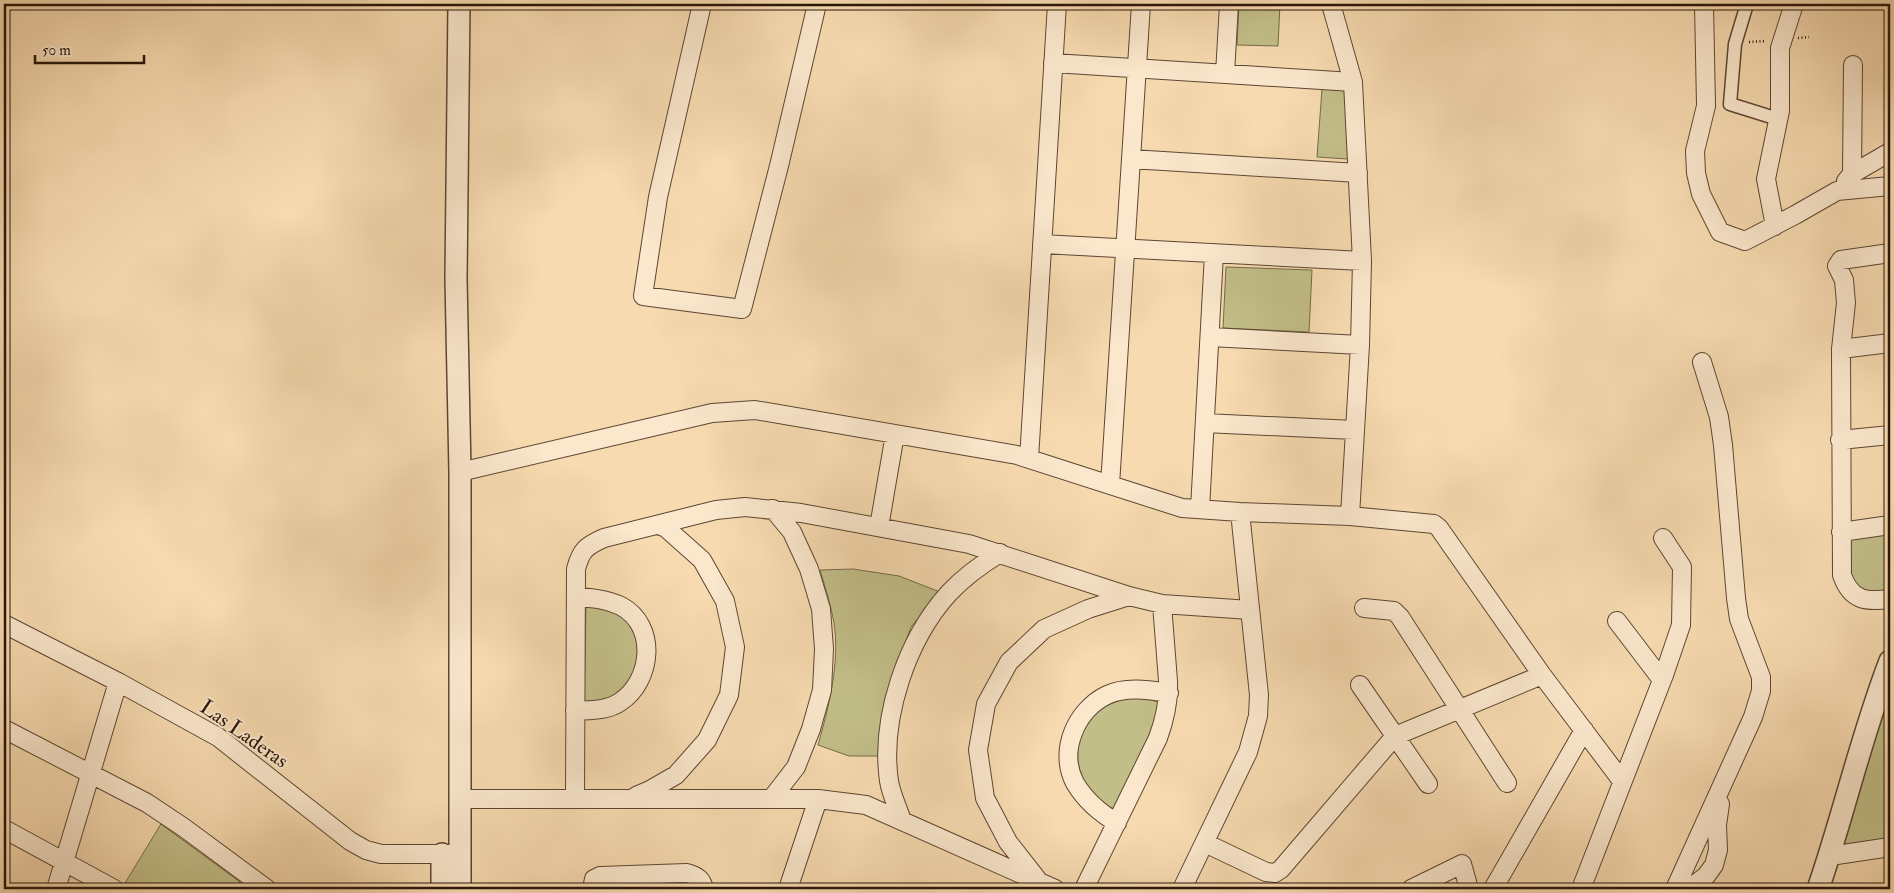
<svg xmlns="http://www.w3.org/2000/svg" width="1894" height="893" viewBox="0 0 1894 893" font-family="'IM FELL Double Pica',serif">
  <style>
    .green { fill: #c2be88; stroke: #766a48 }
    .lines { fill: none; stroke-linecap: round; stroke-linejoin: round }
    .pedestrian-casing { stroke: #5c4732; stroke-width: 15 }
    .minor-casing { stroke: #5c4732; stroke-width: 20 }
    .tertiary-casing { stroke: #5c4732; stroke-width: 24 }
    .path { stroke: #291608; stroke-width: 2.5; stroke-dasharray: 1 2.5; stroke-linecap: butt }
    .pedestrian { stroke: #fae7cc; stroke-width: 12 }
    .minor { stroke: #fae7cc; stroke-width: 18 }
    .tertiary { stroke: #fae7cc; stroke-width: 21 }
    .labels { text-anchor: middle; dominant-baseline: central; stroke-width: 4; stroke-linejoin: round; paint-order: stroke }
    .street-label { font-size: 21px; fill: #291608; stroke: #fae7cc }
  </style>
  <rect width="100%" height="100%" fill="#f7dab0"/>
  <filter id="stains"><feTurbulence type="fractalNoise" baseFrequency=".004" numOctaves="4"/><feColorMatrix values="0 0 0 0 .2 0 0 0 0 .09 0 0 0 0 .02 0 0 0 .5 -.17"/></filter>
  <radialGradient id="worn" r=".72"><stop offset=".6" stop-color="#630" stop-opacity="0"/><stop offset="1" stop-color="#630" stop-opacity=".3"/></radialGradient>
  <path class="green" d="M1239,4H1280L1278,46L1237,45Z
    M1322,89L1358,90L1363,160L1317,157Z
    M1226,267L1312,270L1309,332L1223,328Z
    M1890,532V592H1864L1850,580L1846,538Z
    M853,569L899,576L940,592L911,627L895,670L881,756H849L818,745C829,706 840,663 834,623C831,605 825,587 820,570Z
    M586,604C595,607 611,608 619,614C646,635 645,679 614,697C605,702 595,702 584,703Z
    M1890,688V838L1840,845Z
    M1127,698H1145L1158,702L1154,728L1114,809C1108,806 1102,803 1097,799C1073,778 1070,734 1096,713C1105,705 1115,702 1127,698Z
    M161,824L240,882L234,889H134L125,883Z
    M598,881H692L697,889H598Z"/>
  <g class="lines">
    <g class="pedestrian-casing">
      <path id="pedestrian" d="M1747,4L1735,44L1730,104L1778,119"/>
    </g>
    <g class="minor-casing">
      <path id="minor" d="M702,4L658,197L643,296L742,309L779,166L817,4
        M1331,4L1353,82L1362,261L1360,345L1350,516
        M1704,4L1706,106L1695,151L1696,173L1701,194L1720,232L1745,241L1795,215L1837,191L1890,186
        M1053,63L1353,82
        M1225,74L1229,4
        M1131,159L1358,173
        M1852,174L1853,65
        M1846,181L1852,174L1890,152
        M1775,226L1766,179L1780,111V48L1794,4
        M1042,244L1362,261
        M1890,253L1841,260L1837,266L1844,280L1846,303L1841,349L1842,575C1851,601 1866,602 1890,599
        M1210,337L1360,345
        M1841,349L1890,343
        M1205,423L1354,430
        M1840,440L1890,435
        M1029,459L1057,4
        M460,472L712,413L755,410L1017,455L1182,508L1240,512L1350,516L1434,524L1439,528L1542,675L1622,781
        M1110,485L1141,4
        M1200,509L1214,254
        M879,527L895,434
        M1841,532L1890,525
        M1364,608L1394,611L1400,617L1507,783
        M1617,621L1662,680
        M4,624L118,682L218,737L350,841L366,850L381,854H454
        M1360,685L1428,784
        M575,711C590,710 607,711 620,702C652,681 658,626 621,606C606,599 592,598 576,597
        M4,729L147,803L183,827L267,889
        M636,796L650,790L676,775L707,740L729,695L735,647L725,601L702,560L666,528L659,525
        M772,798L796,767L811,729L822,690L824,649L821,609L809,569L792,532L773,509
        M459,799H818L866,805L1055,889
        M575,799L576,569C581,550 586,546 604,538L716,510L745,507L801,513L969,544L1129,596L1162,604L1250,610
        M902,821C898,808 891,794 889,781C880,718 907,639 949,593C964,577 982,564 1000,553
        M1117,823C1100,813 1085,800 1075,783C1058,751 1076,710 1107,695C1126,686 1149,690 1169,693
        M4,829L114,889
        M1205,843L1266,872L1275,873L1281,869L1395,736L1542,675
        M1830,856L1890,847
        M1037,879L1008,842L985,798L978,750L986,704L1009,662L1044,629L1088,609L1129,596
        M56,889L118,682
        M592,889L594,879L600,876L687,873C697,876 702,879 704,889
        M788,889L818,799
        M1084,889L1158,738C1165,719 1169,701 1168,681L1162,604
        M1182,889L1248,752L1258,716L1259,695L1240,512
        M1411,889L1462,864L1469,889
        M1493,889L1584,730
        M1581,889L1664,675L1681,625L1682,567L1663,538
        M1675,889L1753,717L1761,691V677L1739,619L1736,598L1723,445L1719,417L1702,362
        M1689,889L1706,876L1714,865L1718,850L1717,825L1720,804"/>
    </g>
    <g class="tertiary-casing">
      <path id="tertiary" d="M459,4L456,279L460,472V889
        M442,889V854
        M1818,889C1844,814 1861,736 1890,661"/>
    </g>
    <path class="path" d="M1798,38L1809,37
      M1749,42L1766,41"/>
    <use href="#pedestrian" class="pedestrian"/>
    <use href="#minor" class="minor"/>
    <use href="#tertiary" class="tertiary"/>
  </g>
  <g class="labels">
    <g class="street-label">
      <text transform="translate(244 734) rotate(35)">Las Laderas</text>
    </g>
  </g>
  <rect width="1894" height="893" fill="none" stroke="#f7dab0" stroke-width="20"/>
  <rect x="5" y="5" width="1884" height="883" fill="none" stroke="#291608" stroke-width="2.5"/>
  <rect x="10" y="10" width="1874" height="873" fill="none" stroke="#291608"/>
  <path d="M35 55v8h109v-8" fill="none" stroke="#291608" stroke-width="2.5"/>
  <text x="42" y="55" font-size="15" fill="#291608" stroke="#fae7cc" stroke-width="4" paint-order="stroke">50 m</text>
  <rect width="100%" height="100%" filter="url(#stains)"/>
  <rect width="100%" height="100%" fill="url(#worn)"/>
</svg>
